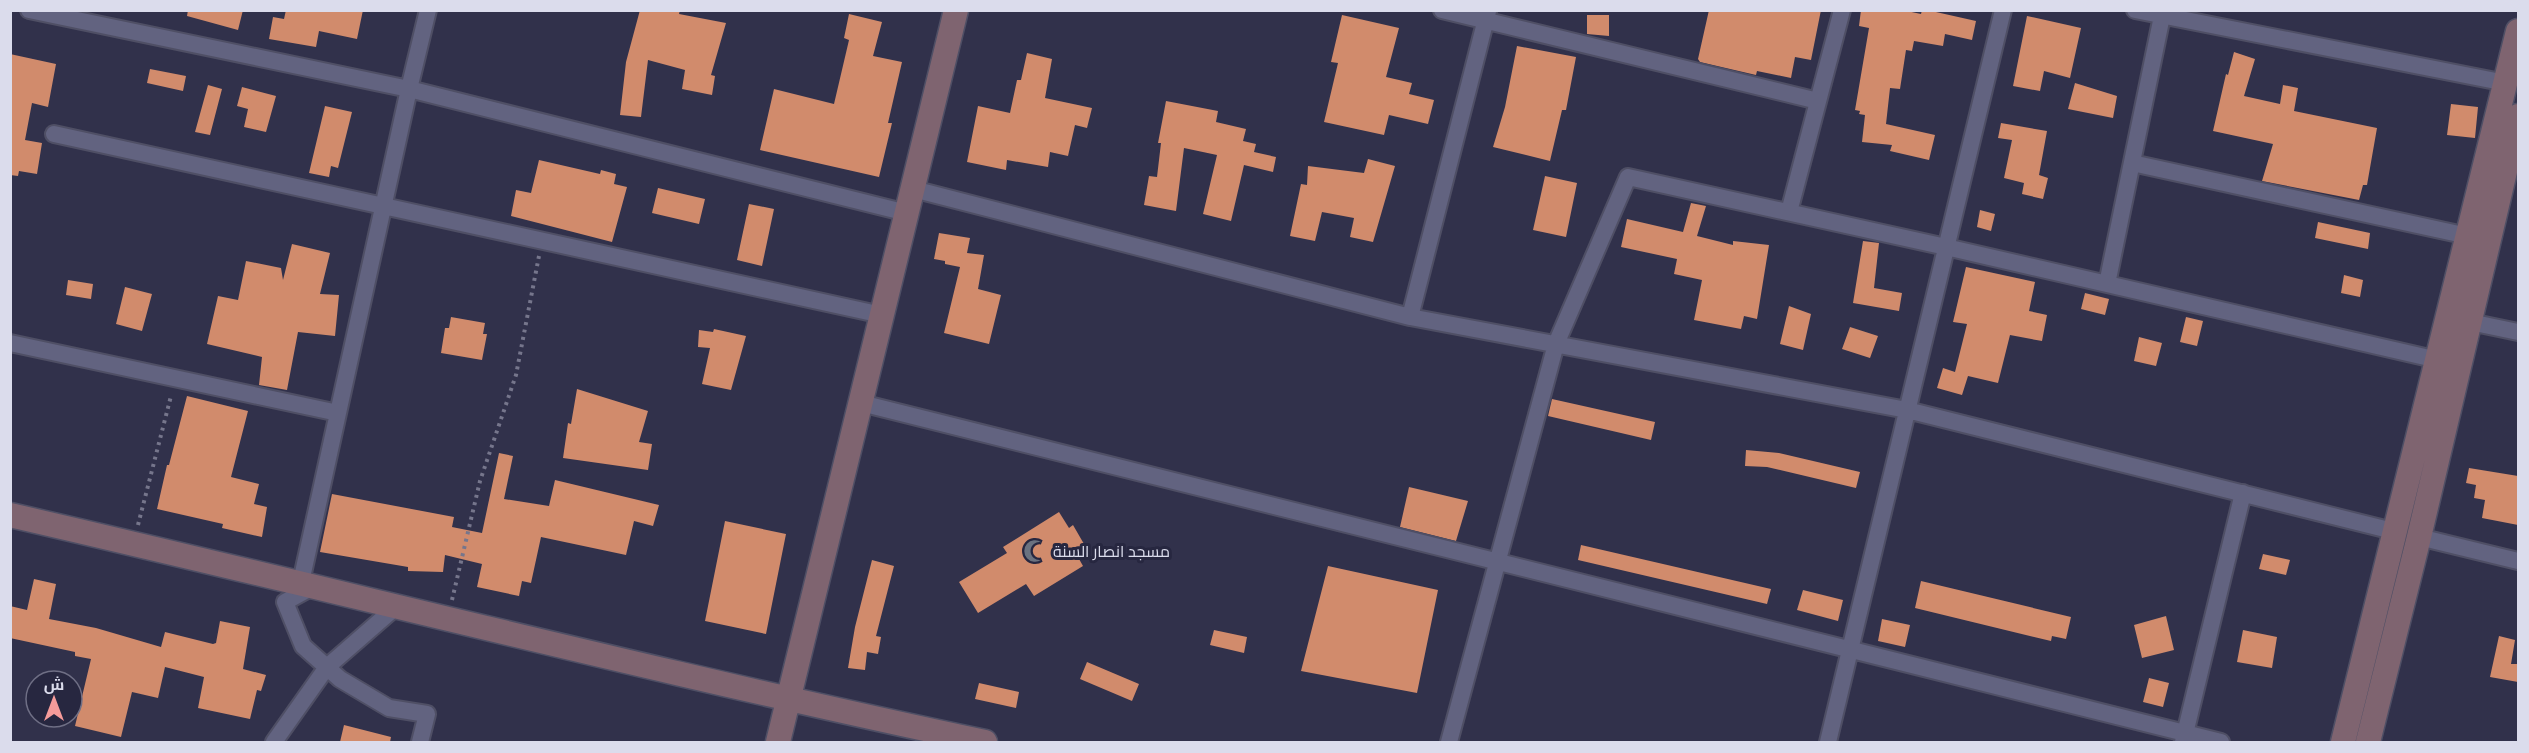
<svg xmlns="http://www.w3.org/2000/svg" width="2529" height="753" viewBox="0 0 2529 753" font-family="Ubuntu,Cairo,sans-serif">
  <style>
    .building { fill: #d18b6c }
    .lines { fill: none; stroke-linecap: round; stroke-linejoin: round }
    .street-casing { stroke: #4f4f65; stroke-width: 20 }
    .secondary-casing { stroke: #4f4f65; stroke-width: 27 }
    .path { stroke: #76768c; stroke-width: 4; stroke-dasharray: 3 4.5; stroke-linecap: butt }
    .street { stroke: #626380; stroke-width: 16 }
    .secondary { stroke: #7f6470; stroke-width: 24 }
    .labels { text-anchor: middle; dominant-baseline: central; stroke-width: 6; stroke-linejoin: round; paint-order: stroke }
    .poi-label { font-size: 16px; fill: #dbdcec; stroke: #272740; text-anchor: start }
  </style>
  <rect width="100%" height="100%" fill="#31314b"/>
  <path class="building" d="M188,10H243L238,30L187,16Z
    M286,10H363L357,39L319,31L316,47L269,39L273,17L284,19Z
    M640,10H680L679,14L726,23L711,75L715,76L712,95L682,89L685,70L648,60L641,117L620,115L626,62Z
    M1709,10H1821L1811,60L1795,57L1791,78L1757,71L1756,75L1700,62L1698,59Z
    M1861,10H1902L1921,14L1922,10H1927L1976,21L1972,40L1945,34L1943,46L1914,41L1912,51L1906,50L1900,89L1890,88L1886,124L1935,135L1929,160L1890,151L1892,145L1862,142L1865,115L1859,114L1860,111L1855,110L1869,28L1859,26Z
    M849,14L882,22L873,56L902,62L888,123H892L879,177L760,150L774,89L834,104L849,40L844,38Z
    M1342,15L1399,28L1386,77L1412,83L1409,94L1434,100L1428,124L1389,115L1384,135L1324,122L1338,63L1331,62Z
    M1587,15H1609V36L1587,34Z
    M2027,16L2081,28L2070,78L2044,71L2040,91L2013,86Z
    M1517,46L1576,57L1566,110H1562L1550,161L1493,147L1505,107Z
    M2234,52L2255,59L2244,96L2280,104L2283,85L2298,88L2294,111L2377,128L2367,185H2363L2359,200L2262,181L2273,144L2213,131L2226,74L2228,75Z
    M1027,53L1052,59L1045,98L1092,108L1087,128L1075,125L1068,156L1050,152L1048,167L1007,160L1006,170L967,162L978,106L1010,113L1017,80H1021Z
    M10,54L56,64L48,107L32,103L25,140L42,143L37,174L19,171L18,176L10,175Z
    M150,69L186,76L183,91L147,83Z
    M2075,83L2117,96L2113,118L2068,109Z
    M208,85L222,89L210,135L195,132Z
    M242,87L276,96L266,132L244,127L248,109L237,106Z
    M1166,101L1218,111L1216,122L1246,129L1243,141L1256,144L1254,152L1276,157L1273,172L1244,165L1231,221L1203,214L1217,155L1184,148L1176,211L1144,205L1149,176L1157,177L1161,143H1158Z
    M2451,104L2478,107L2475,138L2447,135Z
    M325,106L352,112L338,168L331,166L329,177L309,173Z
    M2001,123L2047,131L2039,175L2048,178L2043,199L2022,194L2024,183L2004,178L2012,140L1998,138Z
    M1368,159L1395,166L1373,242L1350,237L1354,218L1322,212L1315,241L1290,236L1301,184L1307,185L1308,166L1364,173Z
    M539,160L600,174L601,170L616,174L614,184L627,187L612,242L511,216L516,190L531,193Z
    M1545,176L1577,183L1566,237L1533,230Z
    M658,188L705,199L699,224L652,213Z
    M1691,203L1706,206L1697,236L1733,245V241L1769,245L1757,319L1744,316L1741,329L1694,320L1702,280L1674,274L1677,259L1621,247L1627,219L1683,232Z
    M749,204L774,209L762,266L737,260Z
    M1980,210L1995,214L1991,231L1977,227Z
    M2318,222L2370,233L2368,249L2315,238Z
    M939,233L970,238L967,253L984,255L978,289L1001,295L989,344L944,333L960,267L945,264V261L934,259Z
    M1863,241L1879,243L1874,288L1902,293L1899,311L1853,303Z
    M292,244L330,253L320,294L339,295L335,336L298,332L287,390L259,385L262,357L207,344L218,296L238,300L246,261L281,268L283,280Z
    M1966,267L2035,282L2029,311L2047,315L2042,341L2010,335L1998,383L1968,376L1962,395L1937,388L1943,368L1955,372L1967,324L1953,322Z
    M2344,275L2363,280L2360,297L2341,293Z
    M68,280L93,284L91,299L66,295Z
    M125,287L152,294L142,331L116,324Z
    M2085,293L2109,299L2105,315L2081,309Z
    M1789,306L1811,314L1803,350L1780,344Z
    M451,317L485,323L483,334H487L482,360L441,353L445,328H449Z
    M2186,317L2203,321L2197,346L2180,342Z
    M1850,327L1878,336L1870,358L1842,349Z
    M714,329L746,336L731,390L702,384L710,348L698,347L699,330L713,332Z
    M2139,337L2162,343L2156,366L2134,361Z
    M577,389L648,411L639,442L652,444L648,470L563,458L568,423L571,424Z
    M187,396L248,411L231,477L259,484L254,504L267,507L262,537L222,528L223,524L157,509L167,465H169Z
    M1552,399L1655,422L1651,440L1548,416Z
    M1746,450L1779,453L1860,472L1856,488L1767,467L1745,466Z
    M499,453L513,456L504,499L549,506L555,480L659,505L653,526L634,521L626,555L541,537L531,583L522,581L519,596L477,587L482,564L445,555L443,572L408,571V567L320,552L332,494L454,517L452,527L482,533Z
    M2469,468L2518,476V525L2482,518L2485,500L2474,498L2476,485L2466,483Z
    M1409,487L1468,501L1456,541L1400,527Z
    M1059,512L1069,528L1073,525L1084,544L1074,550L1083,566L1034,596L1026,584L978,613L959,582L1007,553L1003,547Z
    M725,521L786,534L766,634L705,621Z
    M1581,545L1771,589L1767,604L1578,560Z
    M2263,554L2290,560L2286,575L2259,569Z
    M872,560L894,566L876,636L881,637L878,654L867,652L865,670L848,668L855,627Z
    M1328,566L1438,590L1417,693L1301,671Z
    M34,579L56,584L49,619L96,628L161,647L165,632L213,644L216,643L220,621L250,627L243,669L266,675L261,691L257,690L250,719L198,708L204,677L165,667L158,698L132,692L121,737L75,726L91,659L75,656V652L10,638V606L27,610Z
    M1921,581L2071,617L2066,639L2052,636L2051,641L1915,608Z
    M1803,590L1843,600L1838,621L1797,610Z
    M2166,616L2174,650L2142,658L2134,625Z
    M1882,619L1910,625L1905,647L1878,641Z
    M1214,630L1247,637L1244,653L1210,645Z
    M2243,630L2277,637L2272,668L2237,662Z
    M2499,636L2515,640L2511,664H2518V682L2490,677Z
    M1087,662L1139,684L1132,701L1080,679Z
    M2149,678L2169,683L2163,707L2143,702Z
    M979,683L1019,692L1016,708L975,699Z
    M344,725L391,737L390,742H340Z"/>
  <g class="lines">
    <g class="street-casing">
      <path id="street" d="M29,10L409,89L907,213
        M1442,10L1818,101
        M2135,10L2506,83
        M54,134L882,315
        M2132,163L2468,236
        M913,189L1410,317L1907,410L2397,532
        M1789,212L1842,10
        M2107,284L2162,16
        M1410,317L1488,11
        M2470,322L2518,332
        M10,343L338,413
        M861,403L2221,742
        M2419,537L2518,561
        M301,582L409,89L428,10
        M314,586L285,602L303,646L340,679L389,708L427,714L420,742
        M274,742L327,667L397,606
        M1449,742L1556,344L1628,177L1946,247L2438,360
        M1828,742L2003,10
        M2183,742L2243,493"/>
    </g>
    <g class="secondary-casing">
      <path id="secondary" d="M10,515C336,590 659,673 985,742
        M778,742L956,10
        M2343,742L2518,31
        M2368,742L2419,537L2518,116"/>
    </g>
    <path class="path" d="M138,525L171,396
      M452,600L480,481L516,375L539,256"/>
    <use href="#street" class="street"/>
    <use href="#secondary" class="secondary"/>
  </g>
  <defs>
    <g id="mosque-bare" transform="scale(1.8)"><path d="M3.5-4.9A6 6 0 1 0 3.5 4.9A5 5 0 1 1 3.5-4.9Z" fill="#6b7280" stroke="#272740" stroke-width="2.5" paint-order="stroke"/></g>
  </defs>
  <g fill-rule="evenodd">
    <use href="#mosque-bare" x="1035" y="551"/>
  </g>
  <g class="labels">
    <g class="poi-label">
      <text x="1053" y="551">مسجد انصار السنة</text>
    </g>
  </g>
  <rect width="2529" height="753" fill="none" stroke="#dbdcec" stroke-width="24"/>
  <g transform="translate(54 699)"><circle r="28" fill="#272740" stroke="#6f6f85" stroke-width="1.5"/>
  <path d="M0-4.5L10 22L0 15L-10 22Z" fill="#f59b9a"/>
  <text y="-9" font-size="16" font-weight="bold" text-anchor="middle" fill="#dbdcec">ش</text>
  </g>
</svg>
